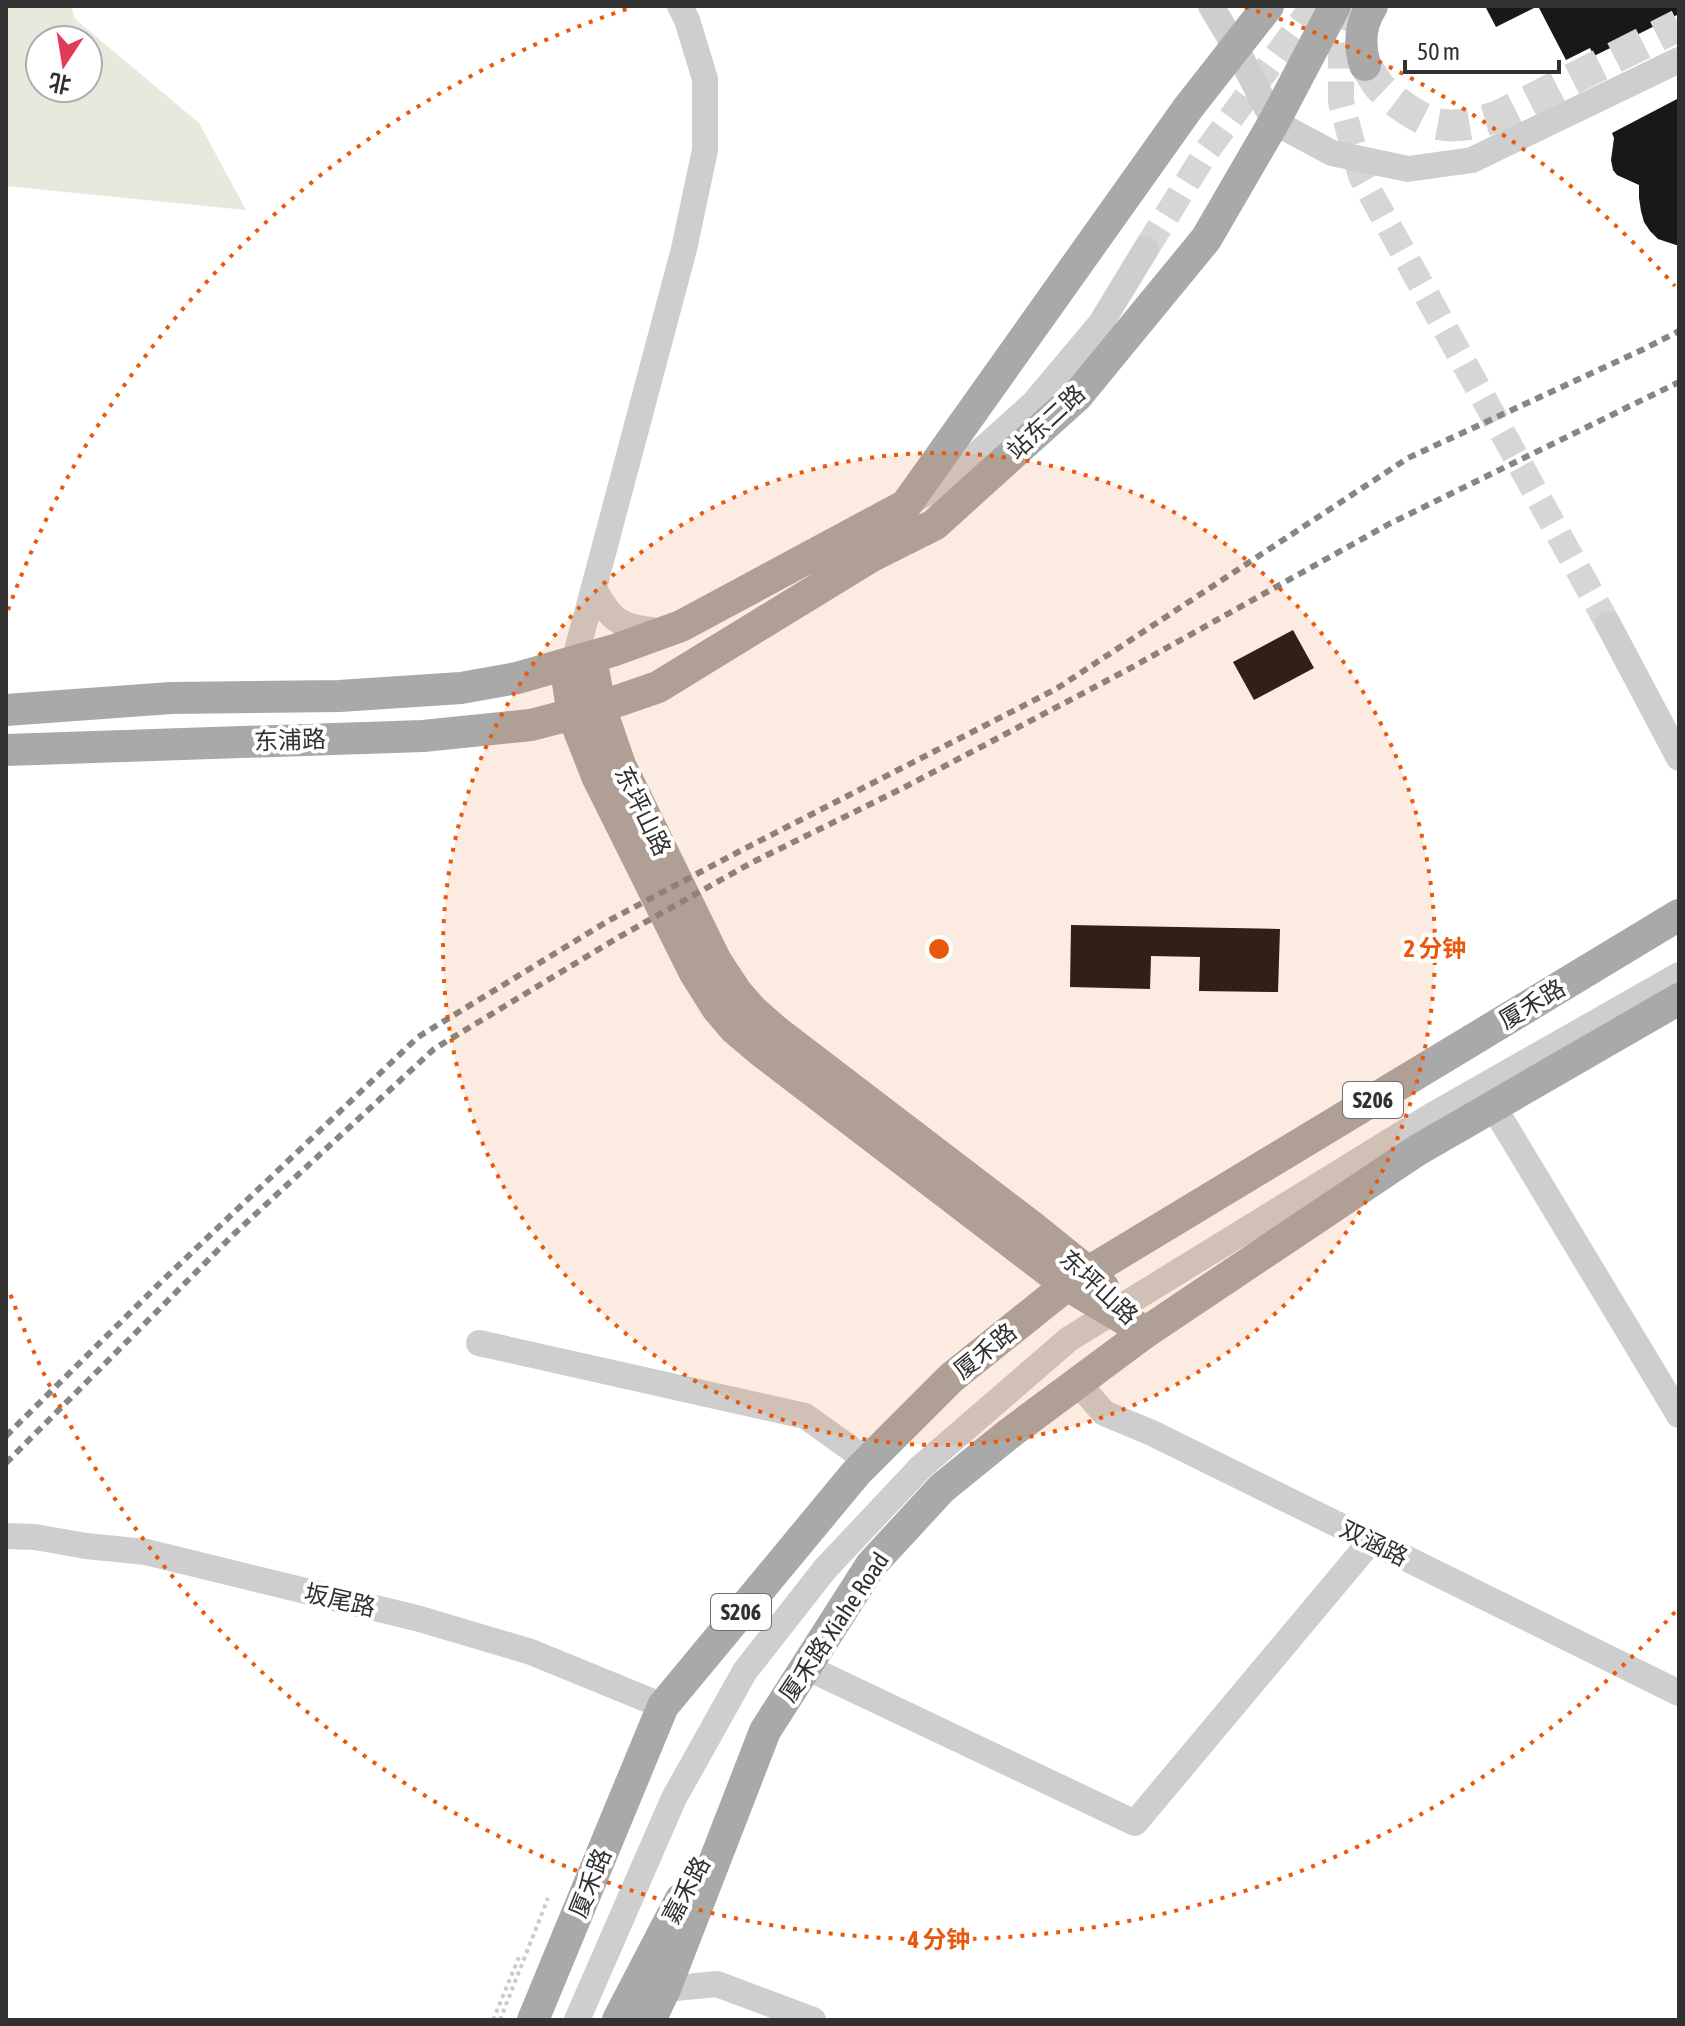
<svg xmlns="http://www.w3.org/2000/svg" width="1685" height="2026" viewBox="0 0 1685 2026" font-family="'Asap Condensed','Noto Sans SC',sans-serif">
  <style>
    .green { fill: #e5eadd; fill-rule: evenodd }
    .building { fill: #181818 }
    .lines { fill: none; stroke-linecap: round; stroke-linejoin: round }
    .minor-tunnel { stroke: #d6d6d6; stroke-width: 26; stroke-dasharray: 26 13; stroke-linecap: butt }
    .major-tunnel { stroke: #d6d6d6; stroke-width: 32; stroke-dasharray: 32 16; stroke-linecap: butt }
    .path { stroke: #cbcbcb; stroke-width: 4; stroke-dasharray: 4 4; stroke-linecap: butt }
    .minor { stroke: #cecece; stroke-width: 26 }
    .major { stroke: #a9a9a9; stroke-width: 32 }
    .rail { stroke: #868686; stroke-width: 6; stroke-dasharray: 8 6; stroke-linecap: butt }
    .ring { fill: none; stroke: #e8590c; stroke-width: 4; stroke-dasharray: 4 8 }
    .labels { text-anchor: middle; dominant-baseline: central; stroke-width: 8; stroke-linejoin: round; paint-order: stroke }
    .shield { fill: #fff; stroke: #6f6f6f; stroke-width: 2 }
    .shield-label { font-size: 22px; font-weight: bold; fill: #313131 }
    .street-label { font-size: 24px; fill: #313131; stroke: #fff }
    .centre { fill: #e8590c; stroke: #fff; stroke-width: 4 }
    .ring-label { font-size: 24px; text-anchor: middle; font-weight: bold; fill: #e8590c; stroke: #fff; stroke-width: 8; stroke-linejoin: round; paint-order: stroke }
  </style>
  <rect width="100%" height="100%" fill="#fff"/>
  <path class="green" d="M6,6H71L75,19L199,123L246,210L6,186ZM40,40H88V88H40Z"/>
  <path class="building" d="M1485,6H1679V14L1594,56L1590,48L1566,60L1538,6L1496,27Z
    M1679,98V246L1658,239L1650,231L1644,222L1641,211L1639,198V185L1617,175L1613,170L1611,160L1614,138L1612,133Z
    M1293,630L1314,668L1254,700L1233,662Z
    M1071,925L1280,929L1278,992L1199,991L1200,957L1151,956L1150,989L1070,987Z"/>
  <g class="lines">
    <path class="minor-tunnel" d="M1353,6L1341,34V102L1361,176L1608,624
      M1146,249L1206,152L1313,6"/>
    <path class="major-tunnel" d="M1365,65C1370,72 1374,79 1379,86C1389,98 1421,121 1437,124C1458,128 1478,123 1499,116L1679,25"/>
    <path class="path" d="M493,2020L519,1957
      M500,2020L548,1898"/>
    <path class="minor" d="M1211,6L1236,48L1274,122L1332,153L1408,169L1472,160L1679,60
      M908,503L944,484L1033,404L1101,323L1146,249
      M594,588C613,626 623,626 663,632
      M1608,624L1679,758
      M574,662L684,249L705,150V79L687,20L680,6
      M1493,1106L1679,1415
      M479,1343L805,1416L868,1461
      M1078,1383L1104,1413L1152,1433L1679,1693
      M6,1536L35,1537L86,1546L146,1552L420,1619L531,1652L663,1706
      M806,1667L1135,1823L1371,1541
      M665,1989L717,1984L813,2020
      M577,2020L674,1798L745,1671L825,1569L921,1467L1069,1339L1431,1116L1679,975"/>
    <path class="major" d="M1365,65C1359,45 1360,24 1372,6
      M591,657L600,707L620,765L716,961L737,993L753,1011L777,1032L1031,1226L1088,1272L1103,1287
      M565,664L573,715L597,776L695,973L717,1008L735,1029L761,1051L1067,1285L1146,1332
      M6,710L171,698L339,696L461,688L517,678L615,650L681,626L906,505L1188,108L1268,6
      M6,750L423,736L531,725L600,707L658,687L870,557L934,525L1077,396L1206,239L1274,122L1335,6
      M533,2020L663,1706L856,1473L951,1378L1067,1285L1679,915
      M618,2020L681,1899
      M650,2020L665,1989L765,1731L871,1565L942,1488L1010,1433L1146,1332L1416,1151L1679,999"/>
    <path class="rail" d="M6,1436L163,1280L418,1037L608,921L740,851L1056,689L1408,458L1644,349L1679,331
      M6,1463L234,1234L434,1049L619,937L751,863L905,787L1127,670L1389,524L1679,382"/>
  </g>
  <circle cx="939" cy="949" r="496" fill="#e8590c" fill-opacity=".12"/>
  <g class="ring">
    <circle cx="939" cy="949" r="496"/>
    <path d="M1675 1612A991 991 0 0 1 8 1288M8 610A991 991 0 0 1 633 7M1245 7A991 991 0 0 1 1675 286"/>
  </g>
  <g class="labels">
    <g class="shield">
      <rect x="1343" y="1082" width="60" height="36" rx="6"/>
      <rect x="711" y="1594" width="60" height="36" rx="6"/>
    </g>
    <g class="shield-label">
      <text x="1373" y="1100">S206</text>
      <text x="741" y="1612">S206</text>
    </g>
    <g class="street-label">
      <text transform="translate(1046 422) rotate(-43)">站东二路</text>
      <text transform="translate(290 740) rotate(-2)">东浦路</text>
      <text transform="translate(643 811) rotate(64)">东坪山路</text>
      <text transform="translate(1532 1004) rotate(-31)">厦禾路</text>
      <text transform="translate(1099 1287) rotate(43)">东坪山路</text>
      <text transform="translate(985 1351) rotate(-39)">厦禾路</text>
      <text transform="translate(1374 1543) rotate(26)">双涵路</text>
      <text transform="translate(340 1600) rotate(13)">坂尾路</text>
      <text transform="translate(834 1627) rotate(-56)">厦禾路 Xiahe Road</text>
      <text transform="translate(590 1883) rotate(-68)">厦禾路</text>
      <text transform="translate(686 1890) rotate(-62)">嘉禾路</text>
    </g>
  </g>
  <circle cx="939" cy="949" r="12" class="centre"/>
  <g class="ring-label">
    <text x="1435" y="957">2 分钟</text>
    <text x="939" y="1948">4 分钟</text>
  </g>
  <rect width="1685" height="2026" fill="none" stroke="#313131" stroke-width="16"/>
  <g transform="translate(64 64) rotate(192)"><circle r="38" fill="#ffffff" stroke="#adadad" stroke-width="2"/>
  <path d="M0-6L14 30L0 20L-14 30Z" fill="#e03b59"/>
  <text y="-12" font-size="22" font-weight="bold" text-anchor="middle" fill="#313131">北</text>
  </g>
  <path d="M1405 60v12h154v-12" fill="none" stroke="#313131" stroke-width="4"/>
  <text x="1417" y="60" font-size="24" fill="#313131" stroke="#ffffff" stroke-width="6" paint-order="stroke">50 m</text>
</svg>
